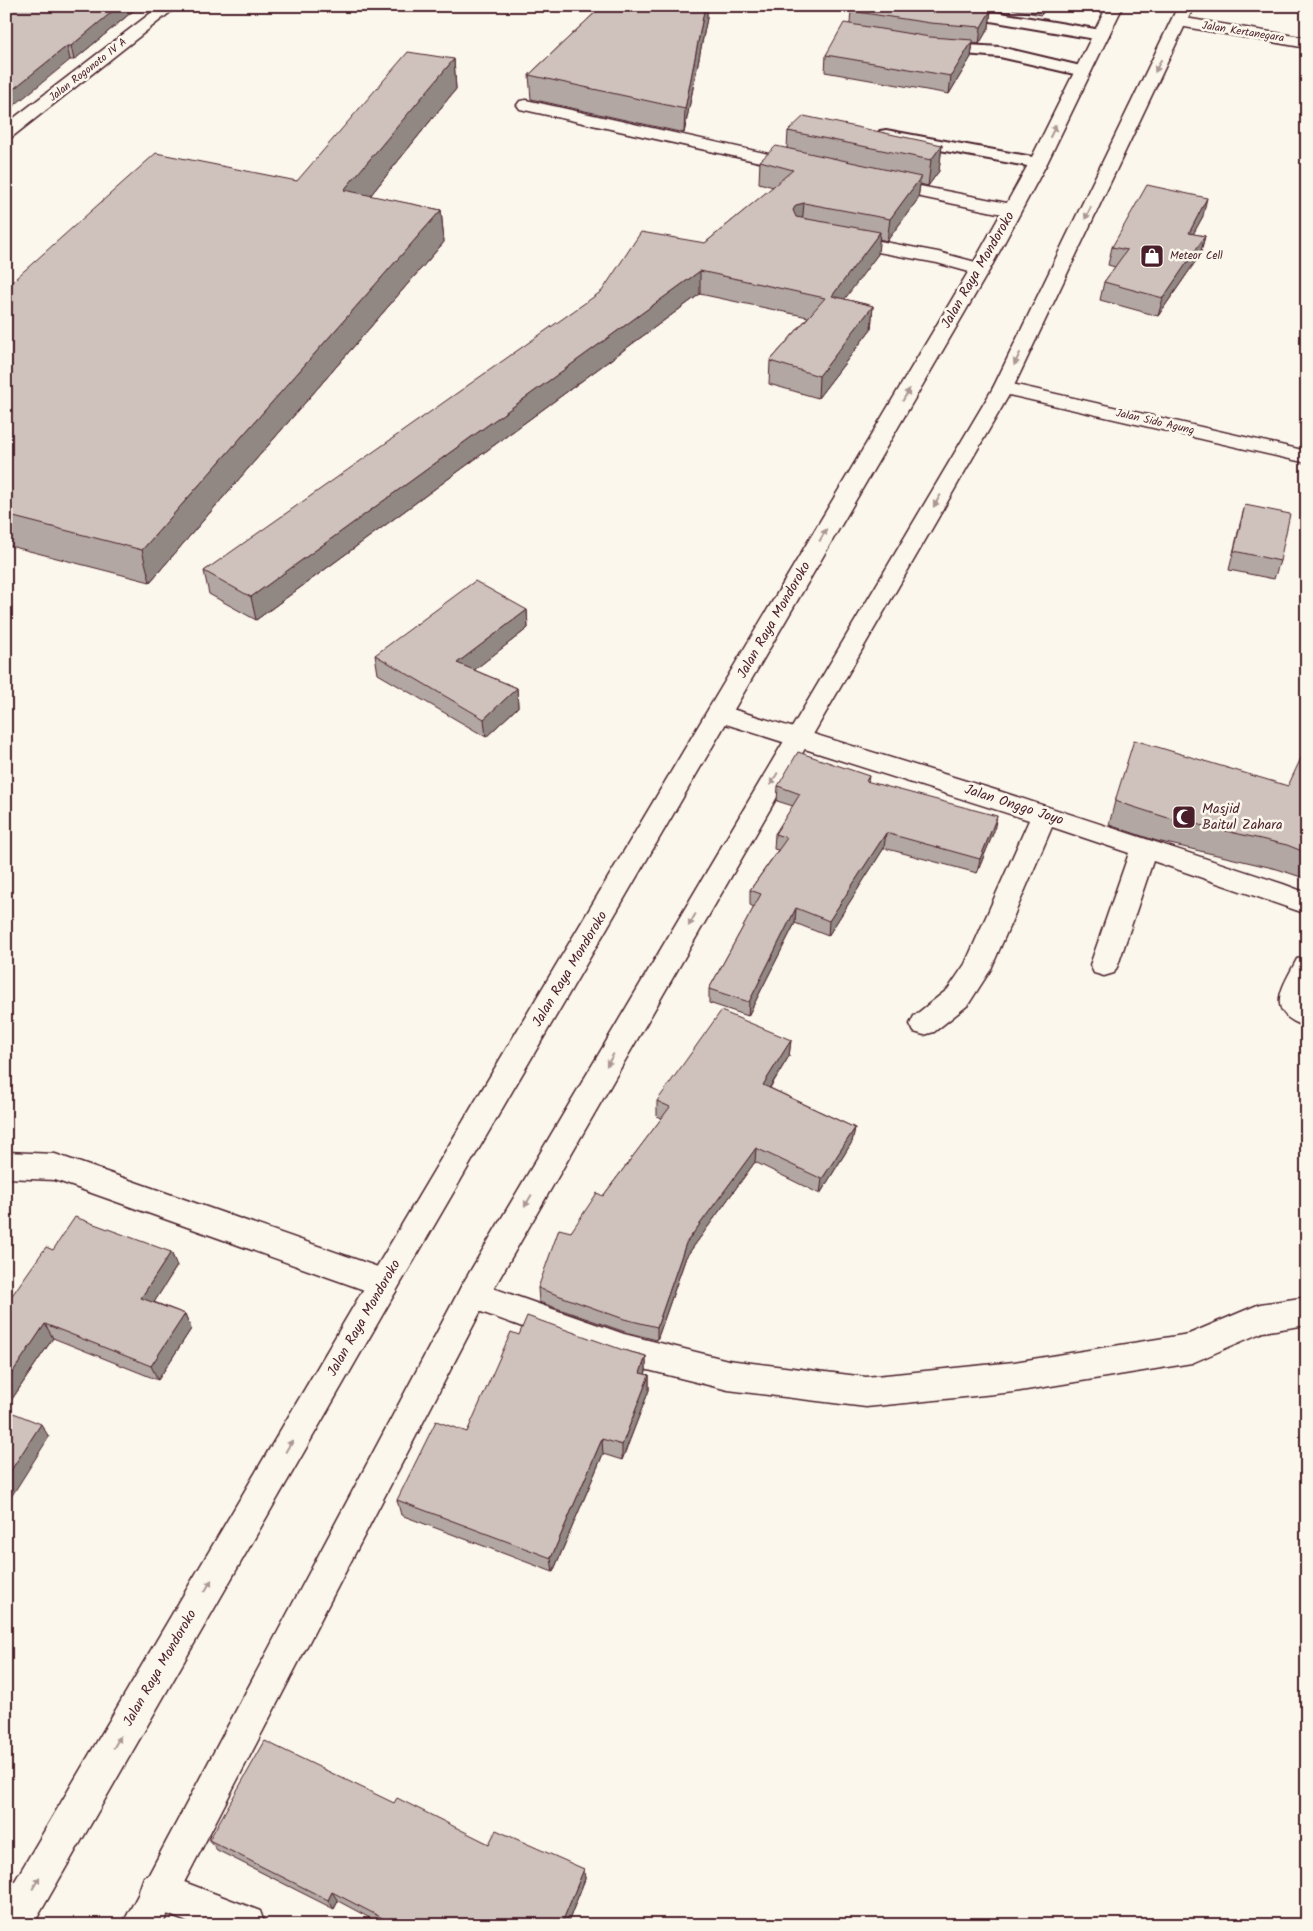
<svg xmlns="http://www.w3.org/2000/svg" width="1313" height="1931" viewBox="0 0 1313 1931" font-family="Kalam,sans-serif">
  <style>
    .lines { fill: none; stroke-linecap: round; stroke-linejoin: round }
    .lane-casing { stroke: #4a1f2b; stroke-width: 4 }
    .street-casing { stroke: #4a1f2b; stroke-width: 3 }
    .highway-casing { stroke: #4a1f2b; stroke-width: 3 }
    .lane { fill: #fbf7ec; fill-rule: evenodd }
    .street { fill: #fbf7ec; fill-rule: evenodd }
    .highway { fill: #fbf7ec; fill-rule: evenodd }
    .wall { fill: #b2a7a2; stroke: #4a1f2b }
    .shaded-wall { fill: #918884; stroke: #4a1f2b }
    .building { fill: #cfc2bc; stroke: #4a1f2b }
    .oneway { fill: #ab9695 }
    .labels { text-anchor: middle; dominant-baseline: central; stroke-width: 5; stroke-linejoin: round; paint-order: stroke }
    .far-street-label { font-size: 11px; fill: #4a1f2b; stroke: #fbf7ec }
    .far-poi-label { font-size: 11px; fill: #4a1f2b; stroke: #fbf7ec; text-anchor: start }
    .street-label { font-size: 14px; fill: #4a1f2b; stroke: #fbf7ec }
    .poi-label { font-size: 14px; fill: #4a1f2b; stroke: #fbf7ec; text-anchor: start }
  </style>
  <rect width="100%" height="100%" fill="#fbf7ec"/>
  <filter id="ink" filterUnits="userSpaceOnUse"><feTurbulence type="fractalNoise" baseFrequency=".02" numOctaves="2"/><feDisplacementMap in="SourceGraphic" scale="10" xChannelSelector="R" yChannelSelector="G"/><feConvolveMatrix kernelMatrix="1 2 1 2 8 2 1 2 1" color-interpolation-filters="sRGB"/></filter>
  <g filter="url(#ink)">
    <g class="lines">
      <g class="lane-casing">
        <path id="lane" d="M925,6H960L1101,30L1106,32L1109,35L1106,38L1101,40L932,11L927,9Z
          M935,43L1000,47L1089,68L1091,71L1089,74L1083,76L1000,57L929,51L927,48L929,45Z
          M886,130L1038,158L1044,159L1046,163L1044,167L1038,168L880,139L878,135L880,131Z"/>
      </g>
      <g class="street-casing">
        <path id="street" d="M160,6H178L12,137L6,138V124Z
          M1179,17L1307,38V48L1173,25L1171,22L1173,19Z
          M526,100L800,161L806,162L809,166L806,170L800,171L520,109L517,105L520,101Z
          M884,179L1012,204L1018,206L1021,210L1018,214L1012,216L878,188L875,184L878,180Z
          M842,234L938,252L987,265L990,269L987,273L980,275L937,263L835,244L833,240L835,236Z
          M1003,382L1307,451V463L996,392L993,388L996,384Z
          M719,705L1002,792L1283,884L1307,893V914L1153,861L1118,965L1114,973L1104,976L1094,973L1090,965L1129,853L1052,827L991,969L968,1005L934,1032L924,1035L914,1032L910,1024L914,1016L948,989L965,964L1029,820L710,719L707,713L710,707Z
          M1307,956V1027C1263,1013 1282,988 1297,959Z
          M6,1152L55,1154L395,1273L400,1283L395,1293L384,1297L55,1180L6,1178Z
          M473,1281L624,1334L728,1360L866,1377L1014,1362L1189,1334L1260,1304L1307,1297V1325L1263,1332L1192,1363L1014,1392L866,1407L728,1390L624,1364L462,1305L457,1295L462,1285Z
          M158,1872L260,1911L265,1925H195L144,1905L139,1891L144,1877Z"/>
      </g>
      <g class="highway-casing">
        <path id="highway" d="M1107,6H1123L1047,163L990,269L395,1293L33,1925H6V1896L373,1273L970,269L1029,163Z
          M1178,6H1194L1013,388L484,1305L162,1925H122L462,1285L993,388Z"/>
      </g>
      <use href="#lane" class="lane"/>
      <use href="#street" class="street"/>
      <use href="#highway" class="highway"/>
    </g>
    <path class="wall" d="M6,6H139L74,60H70Z
      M602,6H707V18L684,133L531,99L529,75Z
      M997,6H1048L1041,15Z
      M991,10L989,27L979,44L973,43L971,57L949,94L825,72L826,55L850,23L851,11Z
      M454,59L456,89L370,196L441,210L444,242L150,582L6,545V287L297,181Z
      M788,131L942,145L939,171L928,186L920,184L918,199L887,241L879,239L878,254L844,299L873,306L871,329L818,398L769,384L770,361L808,317L700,294L256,620L209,594L204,571L705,243L773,187L759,183L760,161L787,148Z
      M1203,216L1193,234L1205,236L1200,255L1158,316L1100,300L1104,282L1115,267L1108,265L1112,247Z
      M1245,505L1280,561L1274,579L1229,570L1240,524Z
      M527,610L528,628L474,670L517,688L518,707L486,737L378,674L375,655Z
      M1307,758V879L1277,869L1157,841L1109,825L1115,801L1288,786Z
      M869,776L868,782L994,831L977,873L884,848L828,936L795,923L748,1016L709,1003V989L754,907L750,905V890L778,850L774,849L775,834L793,806L777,801L778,786Z
      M791,1040L789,1056L770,1088L855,1128L852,1142L820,1194L755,1162L686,1257L657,1340L625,1332L539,1302L538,1288L571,1232L603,1196L662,1118L657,1116V1101Z
      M53,1250L171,1252L177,1266L154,1302L185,1314L191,1329L158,1380L53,1338L6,1408Z
      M519,1335L623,1350L646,1356V1371L645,1374L649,1375V1390L622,1460L603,1454L553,1572L401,1515L397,1500L467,1432Z
      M394,1803L489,1844L584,1869L585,1879L567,1925H383L338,1901L334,1909L217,1850L209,1840Z"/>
    <path class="shaded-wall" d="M119,6H139L74,60L71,46Z
      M705,6H707V18L684,133L685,109Z
      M1043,6H1048L1041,15Z
      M991,10L989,27L979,44L981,27Z
      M973,40L971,57L949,94L951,76Z
      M67,46L70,60L6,112V95Z
      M454,59L456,89L349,222L344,190Z
      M942,145L939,171L928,186L931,160Z
      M921,177L918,199L887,241L890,219Z
      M1207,198L1203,216L1184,251L1189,233Z
      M804,203L802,225L794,227L793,210L796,205Z
      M441,210L444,242L150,582L142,550Z
      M880,232L878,254L830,319L832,296Z
      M1205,236L1200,255L1158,316L1163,298Z
      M700,271V294L256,620L251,597Z
      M873,306L871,329L818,398L819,376Z
      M527,610L528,628L459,682L457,663Z
      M517,688L518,707L486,737L484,719Z
      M997,816L994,831L977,873L980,859Z
      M886,833L884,848L828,936L829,921Z
      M796,908L795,923L748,1016L749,1002Z
      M791,1040L789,1056L762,1100L763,1085Z
      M855,1128L852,1142L820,1194L822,1179Z
      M756,1148L755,1162L686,1257L657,1340V1327L686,1243Z
      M171,1252L177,1266L148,1312L141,1298Z
      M185,1314L191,1329L158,1380L151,1366Z
      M45,1324L53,1338L6,1408V1382Z
      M646,1356V1371L640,1388V1373Z
      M649,1375V1390L622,1460V1445Z
      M41,1424L49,1437L6,1505V1478Z
      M602,1439L603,1454L553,1572L551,1558Z
      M584,1869L585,1879L567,1925H561Z
      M332,1892L338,1901L334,1909L328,1900Z"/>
    <path class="building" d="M6,6H119L71,46H67L6,95Z
      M602,6H705L685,109L529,75Z
      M853,6H967L991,10L981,27L930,23L851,11Z
      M844,23L930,37L973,40L951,76L826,55Z
      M408,52L454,59L344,190L441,210L142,550L6,515V287L156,153L297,181Z
      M804,116L942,145L931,160L788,131Z
      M776,146L921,177L890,219L804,203L796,205L793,210L796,217L880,232L832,296L873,306L819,376L770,361L825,298L700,271L251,597L204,571L602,291L641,232L705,243L793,170L760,161Z
      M1147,185L1207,198L1189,233L1205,236L1163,298L1104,282L1127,250L1112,247Z
      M1245,505L1290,514L1280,561L1234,551Z
      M475,581L527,610L457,663L517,688L484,719L375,655Z
      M1134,740L1288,786L1302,756L1307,758V853L1287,845L1165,817L1115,801Z
      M798,752L869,776L866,781L997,816L980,859L886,833L829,921L796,908L749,1002L709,989L761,894L750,890L787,838L775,834L800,794L778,786Z
      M721,1011L791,1040L763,1085L855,1128L822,1179L756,1148L686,1243L657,1327L624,1319L538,1288L559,1229L571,1232L597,1193L603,1196L670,1107L657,1101Z
      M75,1217L171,1252L141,1298L185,1314L151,1366L45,1324L6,1382V1304L46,1247L53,1250Z
      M527,1316L623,1350L646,1356L640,1373L649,1375L622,1445L602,1439L551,1558L397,1500L436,1421L467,1432L511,1332L519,1335Z
      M6,1410L41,1424L6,1478Z
      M265,1741L394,1803L397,1798L489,1844L496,1830L584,1869L561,1925H396L332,1892L328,1900L209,1840Z"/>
    <defs><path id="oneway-solid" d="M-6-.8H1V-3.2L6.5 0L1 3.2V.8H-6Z" transform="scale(1.25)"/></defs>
    <g class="oneway">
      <use href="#oneway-solid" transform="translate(1158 66) rotate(116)"/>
      <use href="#oneway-solid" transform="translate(1053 131) rotate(-64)"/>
      <use href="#oneway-solid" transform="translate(1088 213) rotate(116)"/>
      <use href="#oneway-solid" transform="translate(1017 359) rotate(116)"/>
      <use href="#oneway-solid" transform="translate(906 395) rotate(-60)"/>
      <use href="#oneway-solid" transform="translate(937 501) rotate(120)"/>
      <use href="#oneway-solid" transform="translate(823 535) rotate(-60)"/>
      <use href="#oneway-solid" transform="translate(774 779) rotate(120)"/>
      <use href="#oneway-solid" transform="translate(692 920) rotate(120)"/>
      <use href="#oneway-solid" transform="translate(610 1060) rotate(120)"/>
      <use href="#oneway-solid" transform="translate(528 1201) rotate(120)"/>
      <use href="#oneway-solid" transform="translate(289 1446) rotate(-60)"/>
      <use href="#oneway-solid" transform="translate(208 1586) rotate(-60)"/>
      <use href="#oneway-solid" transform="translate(117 1742) rotate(-60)"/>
      <use href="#oneway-solid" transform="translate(36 1883) rotate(-60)"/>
    </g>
  </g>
  <defs>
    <g id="shop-square" transform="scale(1.25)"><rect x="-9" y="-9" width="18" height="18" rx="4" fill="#4a1f2b" stroke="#fbf7ec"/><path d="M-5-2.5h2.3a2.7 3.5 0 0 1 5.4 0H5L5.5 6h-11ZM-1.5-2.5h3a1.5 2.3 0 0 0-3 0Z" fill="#fff"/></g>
    <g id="mosque-square" transform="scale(1.25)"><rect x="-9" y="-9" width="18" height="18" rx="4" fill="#4a1f2b" stroke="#fbf7ec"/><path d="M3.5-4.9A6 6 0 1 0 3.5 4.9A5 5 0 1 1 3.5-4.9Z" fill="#fff"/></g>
  </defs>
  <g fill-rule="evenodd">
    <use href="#shop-square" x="1152" y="256"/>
    <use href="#mosque-square" x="1184" y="817"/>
  </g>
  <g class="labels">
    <g class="far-street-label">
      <text transform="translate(1243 32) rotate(9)">Jalan Kertanegara</text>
      <text transform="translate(88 70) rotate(-38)">Jalan Rogonoto IV A</text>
      <text transform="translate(1155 422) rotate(13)">Jalan Sido Agung</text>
    </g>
    <g class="far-poi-label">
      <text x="1170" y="256">Meteor Cell</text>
    </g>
    <g class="street-label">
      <text transform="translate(978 270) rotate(-60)">Jalan Raya Mondoroko</text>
      <text transform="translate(774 620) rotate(-60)">Jalan Raya Mondoroko</text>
      <text transform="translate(1014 805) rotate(18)">Jalan Onggo Joyo</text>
      <text transform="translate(570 969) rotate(-59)">Jalan Raya Mondoroko</text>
      <text transform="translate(364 1318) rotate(-60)">Jalan Raya Mondoroko</text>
      <text transform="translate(160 1668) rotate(-60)">Jalan Raya Mondoroko</text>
    </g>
    <g class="poi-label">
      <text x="1202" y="809">Masjid<tspan x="1202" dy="16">Baitul Zahara</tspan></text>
    </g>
  </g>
  <rect width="1313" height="1931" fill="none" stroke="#fbf7ec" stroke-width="25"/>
  <rect x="12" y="12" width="1288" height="1906" fill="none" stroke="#4a1f2b" stroke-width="2" filter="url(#ink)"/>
</svg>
